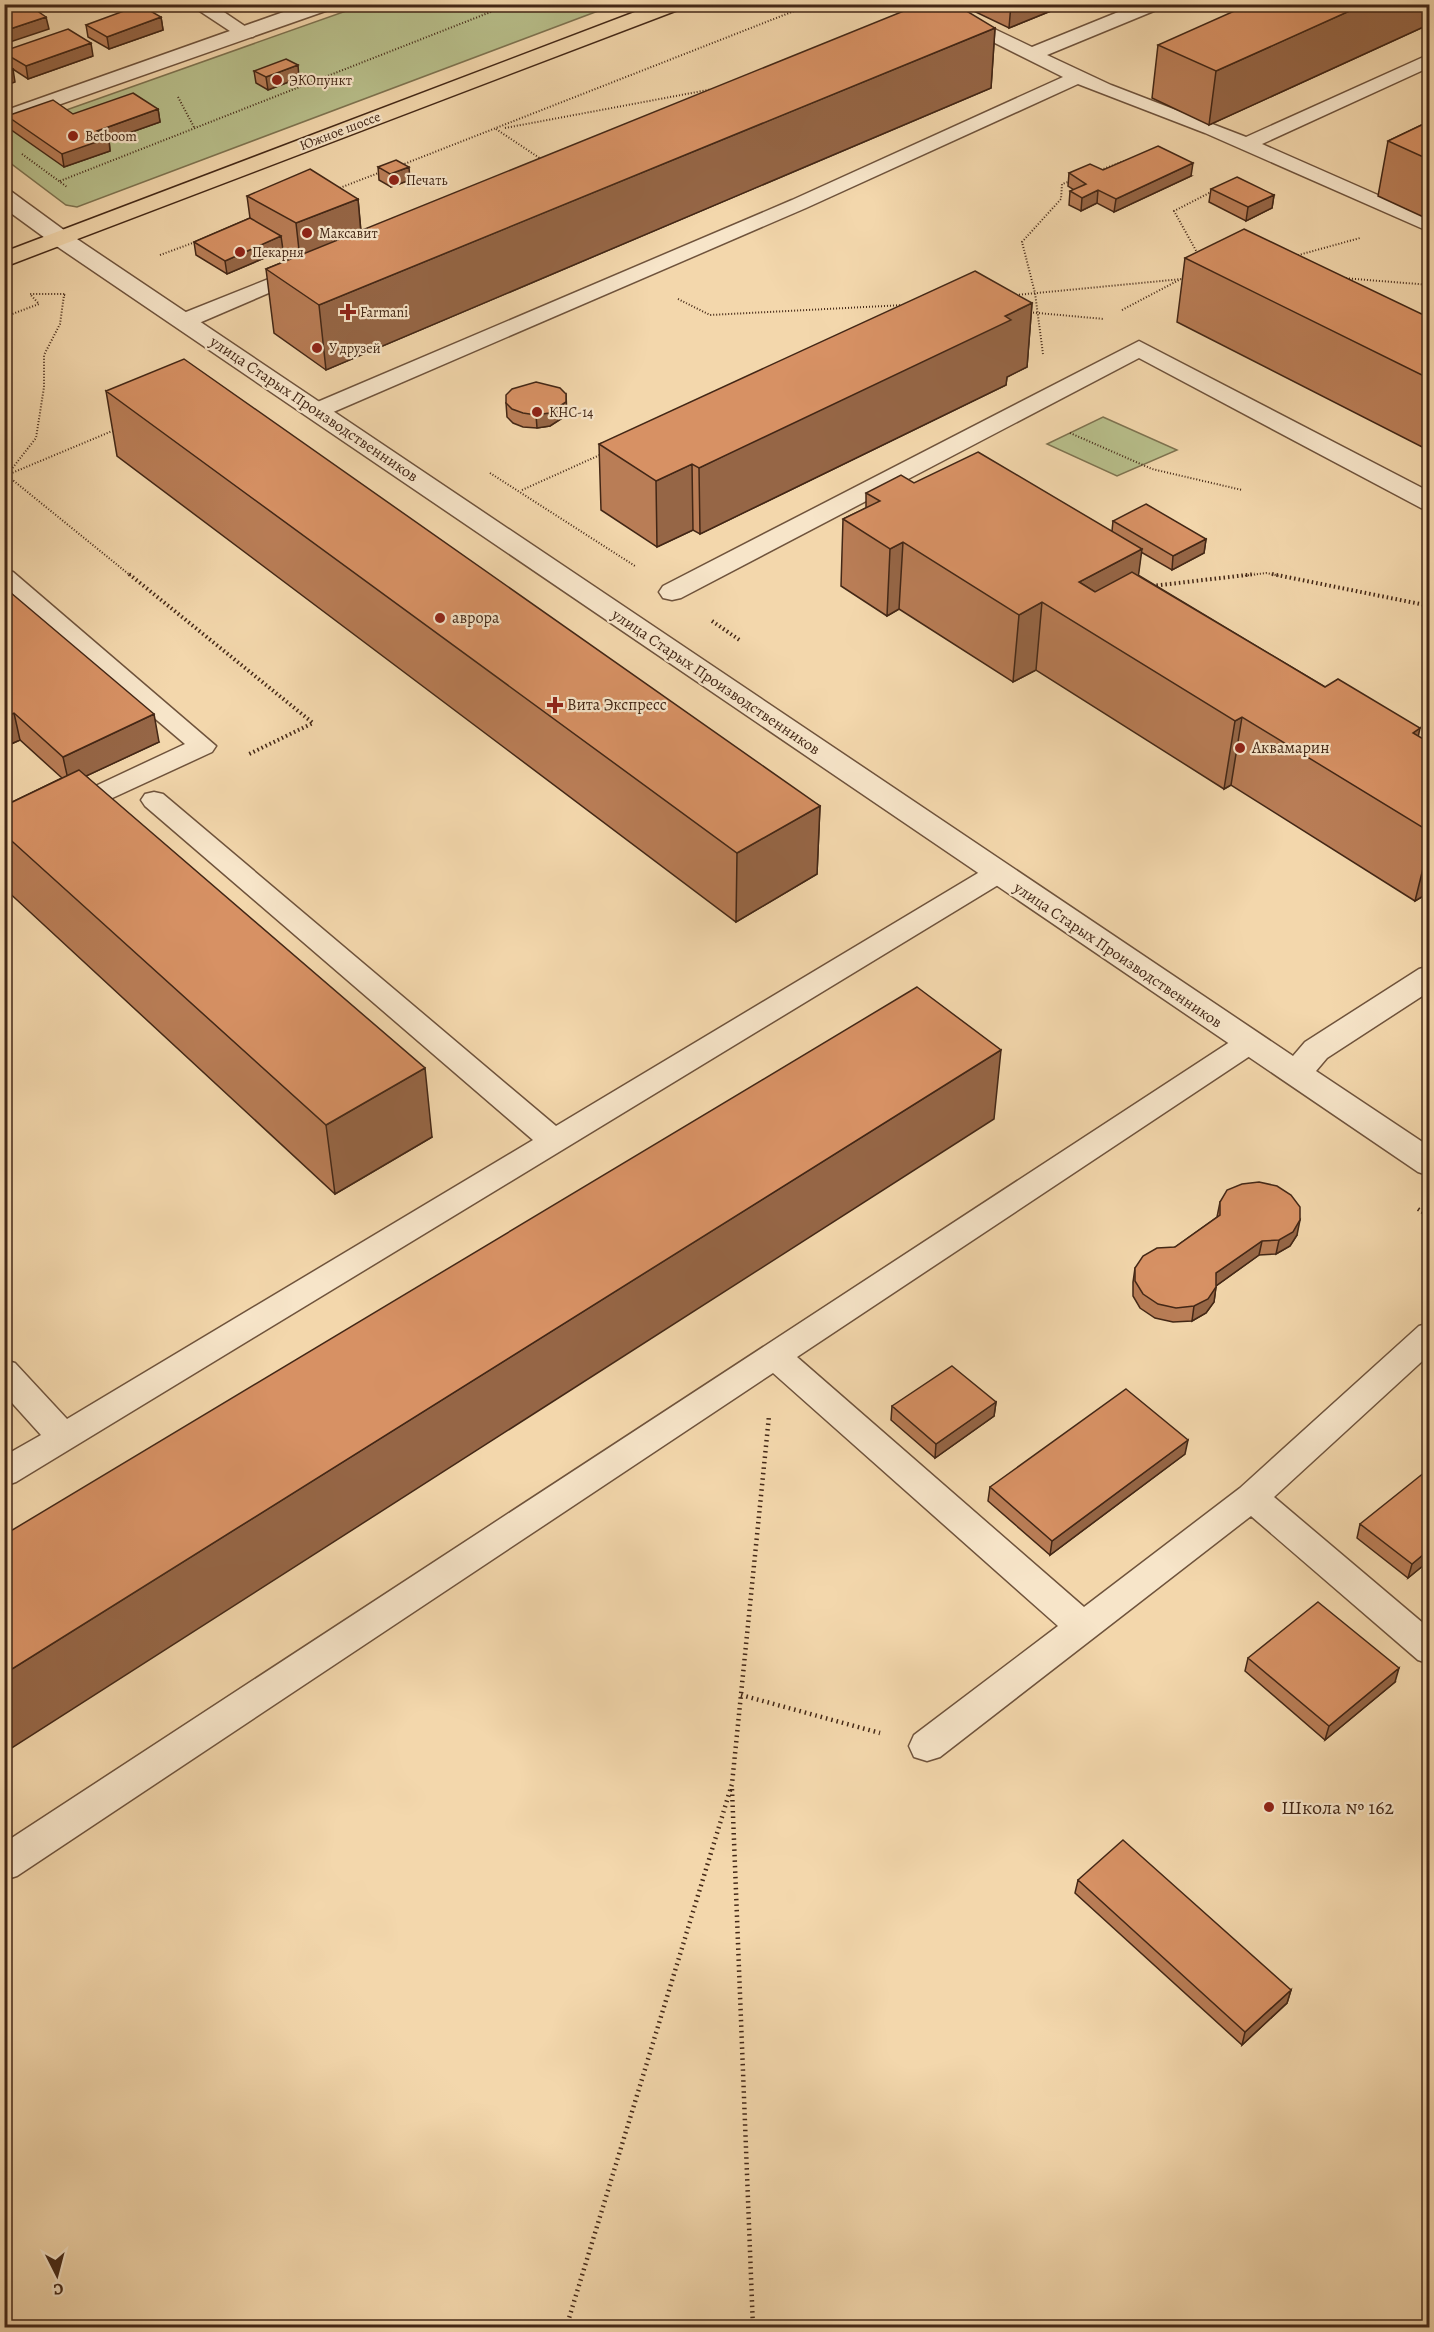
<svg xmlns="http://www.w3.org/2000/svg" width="1434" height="2332" viewBox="0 0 1434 2332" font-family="Alegreya,serif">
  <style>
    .green { fill: #b8bf8b; stroke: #7e7350; stroke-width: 1.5 }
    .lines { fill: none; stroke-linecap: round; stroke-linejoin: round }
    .service-casing { stroke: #6f533c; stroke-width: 3 }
    .minor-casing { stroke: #6f533c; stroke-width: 3 }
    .primary-casing { stroke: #432716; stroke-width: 3 }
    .path-far2 { stroke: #432716; stroke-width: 2; stroke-dasharray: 1 2; stroke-linecap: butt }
    .path-far1 { stroke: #432716; stroke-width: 4; stroke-dasharray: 1.5 3; stroke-linecap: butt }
    .path { stroke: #432716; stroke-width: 4.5; stroke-dasharray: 1.5 4; stroke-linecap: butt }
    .service { fill: #f7e5c9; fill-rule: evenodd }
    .minor { fill: #f7e5c9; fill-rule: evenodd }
    .primary { fill: #f3d7ac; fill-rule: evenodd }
    .wall { fill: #b97d56; stroke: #432716; stroke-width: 1.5 }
    .shaded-wall { fill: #966646; stroke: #432716; stroke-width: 1.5 }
    .building { fill: #d79164; stroke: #432716; stroke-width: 1.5 }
    .poi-dot { fill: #8f2418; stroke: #f7e5c9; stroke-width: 2 }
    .labels { text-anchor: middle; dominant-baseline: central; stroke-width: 4.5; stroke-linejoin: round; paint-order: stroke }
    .far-poi-label { font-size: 14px; fill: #432716; stroke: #f7e5c9; text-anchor: start }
    .far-street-label { font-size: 14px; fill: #432716; stroke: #f7e5c9 }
    .street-label { font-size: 16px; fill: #432716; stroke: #f7e5c9 }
    .poi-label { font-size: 16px; fill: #432716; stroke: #f7e5c9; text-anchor: start }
    .near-poi-label { font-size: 20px; fill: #432716; stroke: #f7e5c9; text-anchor: start }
  </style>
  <rect width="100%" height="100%" fill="#f3d7ac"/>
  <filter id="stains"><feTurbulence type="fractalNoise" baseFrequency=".00333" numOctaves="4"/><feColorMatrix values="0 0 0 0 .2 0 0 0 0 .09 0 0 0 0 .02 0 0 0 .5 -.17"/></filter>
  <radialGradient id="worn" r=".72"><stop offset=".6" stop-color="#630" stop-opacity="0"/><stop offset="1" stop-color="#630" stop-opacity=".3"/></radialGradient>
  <path class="green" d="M363,5H614L77,207L66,205L5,159L4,132Z
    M1103,417L1177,450L1117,476L1047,444Z"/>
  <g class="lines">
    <g class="service-casing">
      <path id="service" d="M189,4H212L255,33L253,37H239Z
        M917,4H942L1032,47L1138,4H1164L1161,8L1047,55L1111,85L1246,137L1430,54V67L1262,144L1430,218V232L1205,133L1078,84L806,208L324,416H308L305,411L308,406L792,200L1063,77Z
        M306,264L313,266L316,270L313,274L192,326H176L173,321L176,316Z
        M4,570L13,572L216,746L212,752L4,848V829L185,744L4,590Z
        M154,792L163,794L556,1126L988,867L998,864L1008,867L1012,873L1008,879L16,1482L4,1486V1456L41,1435L4,1394V1360L15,1363L67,1419L533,1140L145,806L141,800L145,794Z
        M1249,1033L1259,1036L1263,1043L1259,1050L797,1357L1084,1607L1240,1488L1419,1326L1430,1323V1354L1274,1497L1430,1629V1664L1418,1660L1251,1516L940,1757L927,1761L914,1757L909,1746L914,1735L1058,1626L773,1373L17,1876L4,1880V1843L1239,1036Z"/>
    </g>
    <g class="minor-casing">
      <path id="minor" d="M306,4H337L334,8L4,124V111Z
        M4,190L12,192L68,233L1293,1056L1305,1042L1419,969L1430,966V991L1327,1058L1316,1071L1430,1147V1176L1418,1172L52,243L4,208Z
        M1139,341L1430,492V511L1421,508L1139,358L681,598L672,600L663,598L659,592L663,586Z"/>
    </g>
    <g class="primary-casing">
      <path id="primary" d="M656,4H686L683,8L4,267V252Z"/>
    </g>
    <path class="path-far2" d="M178,97L195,129
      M505,128L713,89
      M496,129L544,161
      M22,154L67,187
      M399,166L812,4
      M1098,171L1127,160
      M60,181L511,4
      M337,189L381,172
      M160,255L198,241
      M1199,256L1174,211L1215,190
      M1295,256L1360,238
      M1343,278L1430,285
      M1016,295L1182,279
      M678,299L710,315L904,305
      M1122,310L1179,280
      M1027,312L1104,319
      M4,317L39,304L30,294H65
      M1043,354L1035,293L1022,242L1061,199L1062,184L1071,181
      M1070,433L1152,469L1242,490
      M4,473L131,576
      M490,473L635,566
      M7,475L36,438L44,387V355L60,324L64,295L67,296
      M7,475L117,429
      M522,490L602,454
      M1242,576L1266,573L1280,576"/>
    <path class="path-far1" d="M129,574L313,723L247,755
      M1272,574L1430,606
      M1152,586L1255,574
      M712,621L741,641
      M1418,1209L1430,1217"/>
    <path class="path" d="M741,1695L880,1733
      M732,1789L753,2328
      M566,2328L732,1784L769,1416"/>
    <use href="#service" class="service"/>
    <use href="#minor" class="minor"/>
    <use href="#primary" class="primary"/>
  </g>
  <path class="wall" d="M959,4H1068L1009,28Z
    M1430,4V24L1209,125L1152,98L1158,45Z
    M161,17L163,30L109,49L88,37L86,25Z
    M995,28L991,88L326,370L274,333L266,269L296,257L283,250L227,274L196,255L194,242L250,218L247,196L358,199L361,231Z
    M4,51L93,56L28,79L5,64Z
    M254,71L299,78L268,90L256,83Z
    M158,109L160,122L109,140L110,151L64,167L10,129L7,116L73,114Z
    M1430,121V220L1378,196L1388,141Z
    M378,167L410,180L391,187L379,180Z
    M1103,170L1191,176L1114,212L1097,203L1081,211L1069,205L1070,191L1074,190L1068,186L1069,173Z
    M1211,189L1274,195L1272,208L1246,221L1209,202Z
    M1185,258L1430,318V451L1177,322Z
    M1032,303L1027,367L1007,377L1006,385L700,534L693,530L657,547L601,510L599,444Z
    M106,391L820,806L817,874L736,922L117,456Z
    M506,403L567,415L550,426L537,428L523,427L513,423L507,417Z
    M914,483L1112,531L1113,521L1206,539L1204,553L1172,570L1141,552L1138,575L1325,687L1430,743V892L1415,901L1231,785L1224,789L1036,670L1013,682L899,609L887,616L841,586L843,519L866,508V493Z
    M4,587L159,742L86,776L432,1137L335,1194L4,888V806L62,778L20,740L4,747Z
    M1220,1202L1297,1235L1290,1246L1276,1254L1259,1255L1216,1286L1214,1302L1206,1313L1192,1321L1173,1322L1155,1318L1140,1308L1133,1296V1282L1135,1268L1175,1247L1217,1217Z
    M996,1402L994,1416L935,1458L891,1420L892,1406Z
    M1185,1454L1050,1555L988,1501L990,1487Z
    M1360,1524L1430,1560L1408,1578L1357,1538Z
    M1248,1658L1395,1682L1325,1740L1245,1671Z
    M1078,1880L1291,1990L1287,2003L1242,2045L1075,1893Z"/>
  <path class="shaded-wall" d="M1011,4H1068L1009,28Z
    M1365,4H1430V24L1209,125L1216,71Z
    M46,17L49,29L4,44V31Z
    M161,17L163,30L109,49L107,37Z
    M995,28L991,88L326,370L319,305Z
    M91,43L93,56L28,79L26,66Z
    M298,65L299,78L268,90L266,77Z
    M13,69L15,82L4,86V72Z
    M158,109L160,122L109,140L110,151L64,167L62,154L97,131Z
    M1193,163L1191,176L1114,212L1116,199Z
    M409,167L410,180L391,187L390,174Z
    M1098,190L1097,203L1081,211L1082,198Z
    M1274,195L1272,208L1246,221L1248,207Z
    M358,199L361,234L300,259L296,223Z
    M281,236L283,250L227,274L225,261Z
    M1032,303L1027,367L1007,377L1006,385L700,534L699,468Z
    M566,394L567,415L550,426L537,428L536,415Z
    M692,464L693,530L657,547L656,481Z
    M1206,539L1204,553L1172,570L1173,556Z
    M903,542L899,609L887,616L890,549Z
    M1142,549L1133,616L1079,582Z
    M1042,602L1036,670L1013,682L1019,615Z
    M14,713L20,740L4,747V717Z
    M154,714L159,742L69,784L63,757Z
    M1242,717L1231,785L1224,789L1235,721Z
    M1420,728L1406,796L1413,733Z
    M820,806L817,874L736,922L737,853Z
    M1430,840V892L1415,901Z
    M1001,1050L994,1119L4,1753V1674Z
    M425,1068L432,1137L335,1194L326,1125Z
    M1300,1220L1297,1235L1290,1246L1276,1254L1279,1240Z
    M1262,1241L1259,1255L1213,1288L1216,1273Z
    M1216,1287L1214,1302L1206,1313L1192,1321L1194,1306Z
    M996,1402L994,1416L935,1458L936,1444Z
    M1188,1440L1185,1454L1050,1555L1052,1541Z
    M1430,1549V1560L1408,1578L1412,1564Z
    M1399,1668L1395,1682L1325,1740L1329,1726Z
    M1291,1990L1287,2003L1242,2045L1245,2032Z"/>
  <path class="building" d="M4,4H27L46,17L4,31Z
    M921,4H955L995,28L319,305L266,269Z
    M1250,4H1365L1216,71L1158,45Z
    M140,5L161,17L107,37L86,25Z
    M68,29L91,43L26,66L4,53V51Z
    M286,59L298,65L266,77L254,71Z
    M4,64L13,69L4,72Z
    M133,93L158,109L97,131L108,138L62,154L7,116L53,100L73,114Z
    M1430,121V160L1388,141Z
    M1158,146L1193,163L1116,199L1098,190L1082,198L1070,191L1086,184L1069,173L1090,164L1103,170Z
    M396,160L409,167L390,174L378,167Z
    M310,169L358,199L296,223L247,196Z
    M1237,177L1274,195L1248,207L1211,189Z
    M250,218L281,236L225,261L194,242Z
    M1244,229L1430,318V379L1185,258Z
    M975,271L1032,303L1005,316L1011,320L699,468L692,464L656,481L599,444Z
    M184,359L820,806L737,853L106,391Z
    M536,382L560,388L566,394V402L549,413L536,415L523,413L512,409L506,403V395L512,389Z
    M978,452L1142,549L1079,582L1095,592L1132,572L1325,687L1338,679L1420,728L1413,733L1430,743V832L1242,717L1235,721L1042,602L1019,615L903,542L890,549L843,519L880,501L866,493L901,475L914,483Z
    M1146,504L1206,539L1173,556L1113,521Z
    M4,587L154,714L63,757L14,713L4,717Z
    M79,770L425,1068L326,1125L4,834V806Z
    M917,987L1001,1050L4,1674V1535Z
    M1259,1182L1277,1186L1291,1195L1300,1207V1220L1293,1232L1279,1240L1262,1241L1216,1273V1287L1208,1299L1194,1306L1176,1308L1158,1304L1143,1294L1135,1281V1268L1143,1256L1157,1248L1175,1247L1220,1215V1202L1227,1190L1242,1184Z
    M952,1366L996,1402L936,1444L892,1406Z
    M1126,1389L1188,1440L1052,1541L990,1487Z
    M1430,1468V1549L1412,1564L1360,1524Z
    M1318,1602L1399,1668L1329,1726L1248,1658Z
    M1123,1840L1291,1990L1245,2032L1078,1880Z"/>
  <g class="poi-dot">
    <circle cx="277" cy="80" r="6"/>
    <circle cx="73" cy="136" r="6"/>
    <circle cx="394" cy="180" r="6"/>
    <circle cx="307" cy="233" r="6"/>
    <circle cx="240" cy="252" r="6"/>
    <path d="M345 303h6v6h6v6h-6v6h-6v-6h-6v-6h6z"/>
    <circle cx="317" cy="348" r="6"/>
    <circle cx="537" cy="412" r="6"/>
    <circle cx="440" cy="618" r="6"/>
    <path d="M552 696h6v6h6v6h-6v6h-6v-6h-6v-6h6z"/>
    <circle cx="1240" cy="748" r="6"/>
    <circle cx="1269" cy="1807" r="6"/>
  </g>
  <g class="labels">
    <g class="far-poi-label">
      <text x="289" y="80">ЭКОпункт</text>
      <text x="85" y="136">Betboom</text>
      <text x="406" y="180">Печать</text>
      <text x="319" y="233">Максавит</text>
      <text x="252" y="252">Пекарня</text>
      <text x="360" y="312">Farmani</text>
      <text x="329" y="348">У друзей</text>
      <text x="549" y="412">КНС-14</text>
    </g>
    <g class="far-street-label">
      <text transform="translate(340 131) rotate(-21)">Южное шоссе</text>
    </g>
    <g class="street-label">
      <text transform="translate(314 409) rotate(34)">улица Старых Производственников</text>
      <text transform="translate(716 682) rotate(34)">улица Старых Производственников</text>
      <text transform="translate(1118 955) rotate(34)">улица Старых Производственников</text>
    </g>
    <g class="poi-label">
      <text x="452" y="618">аврора</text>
      <text x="567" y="705">Вита Экспресс</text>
      <text x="1252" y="748">Аквамарин</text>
    </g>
    <g class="near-poi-label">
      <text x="1281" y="1807">Школа № 162</text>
    </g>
  </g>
  <rect width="1434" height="2332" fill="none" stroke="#f3d7ac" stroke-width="24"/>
  <rect x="6" y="6" width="1422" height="2320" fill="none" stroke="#432716" stroke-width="3"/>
  <rect x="12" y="12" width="1410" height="2308" fill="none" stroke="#432716" stroke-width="1.5"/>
  <g transform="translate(57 2275) rotate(174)" stroke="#f7e5c9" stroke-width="4.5" paint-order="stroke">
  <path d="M0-4.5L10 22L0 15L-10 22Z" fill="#432716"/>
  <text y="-9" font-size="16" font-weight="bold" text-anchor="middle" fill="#432716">С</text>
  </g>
  <rect width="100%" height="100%" filter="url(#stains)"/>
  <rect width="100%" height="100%" fill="url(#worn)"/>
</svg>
